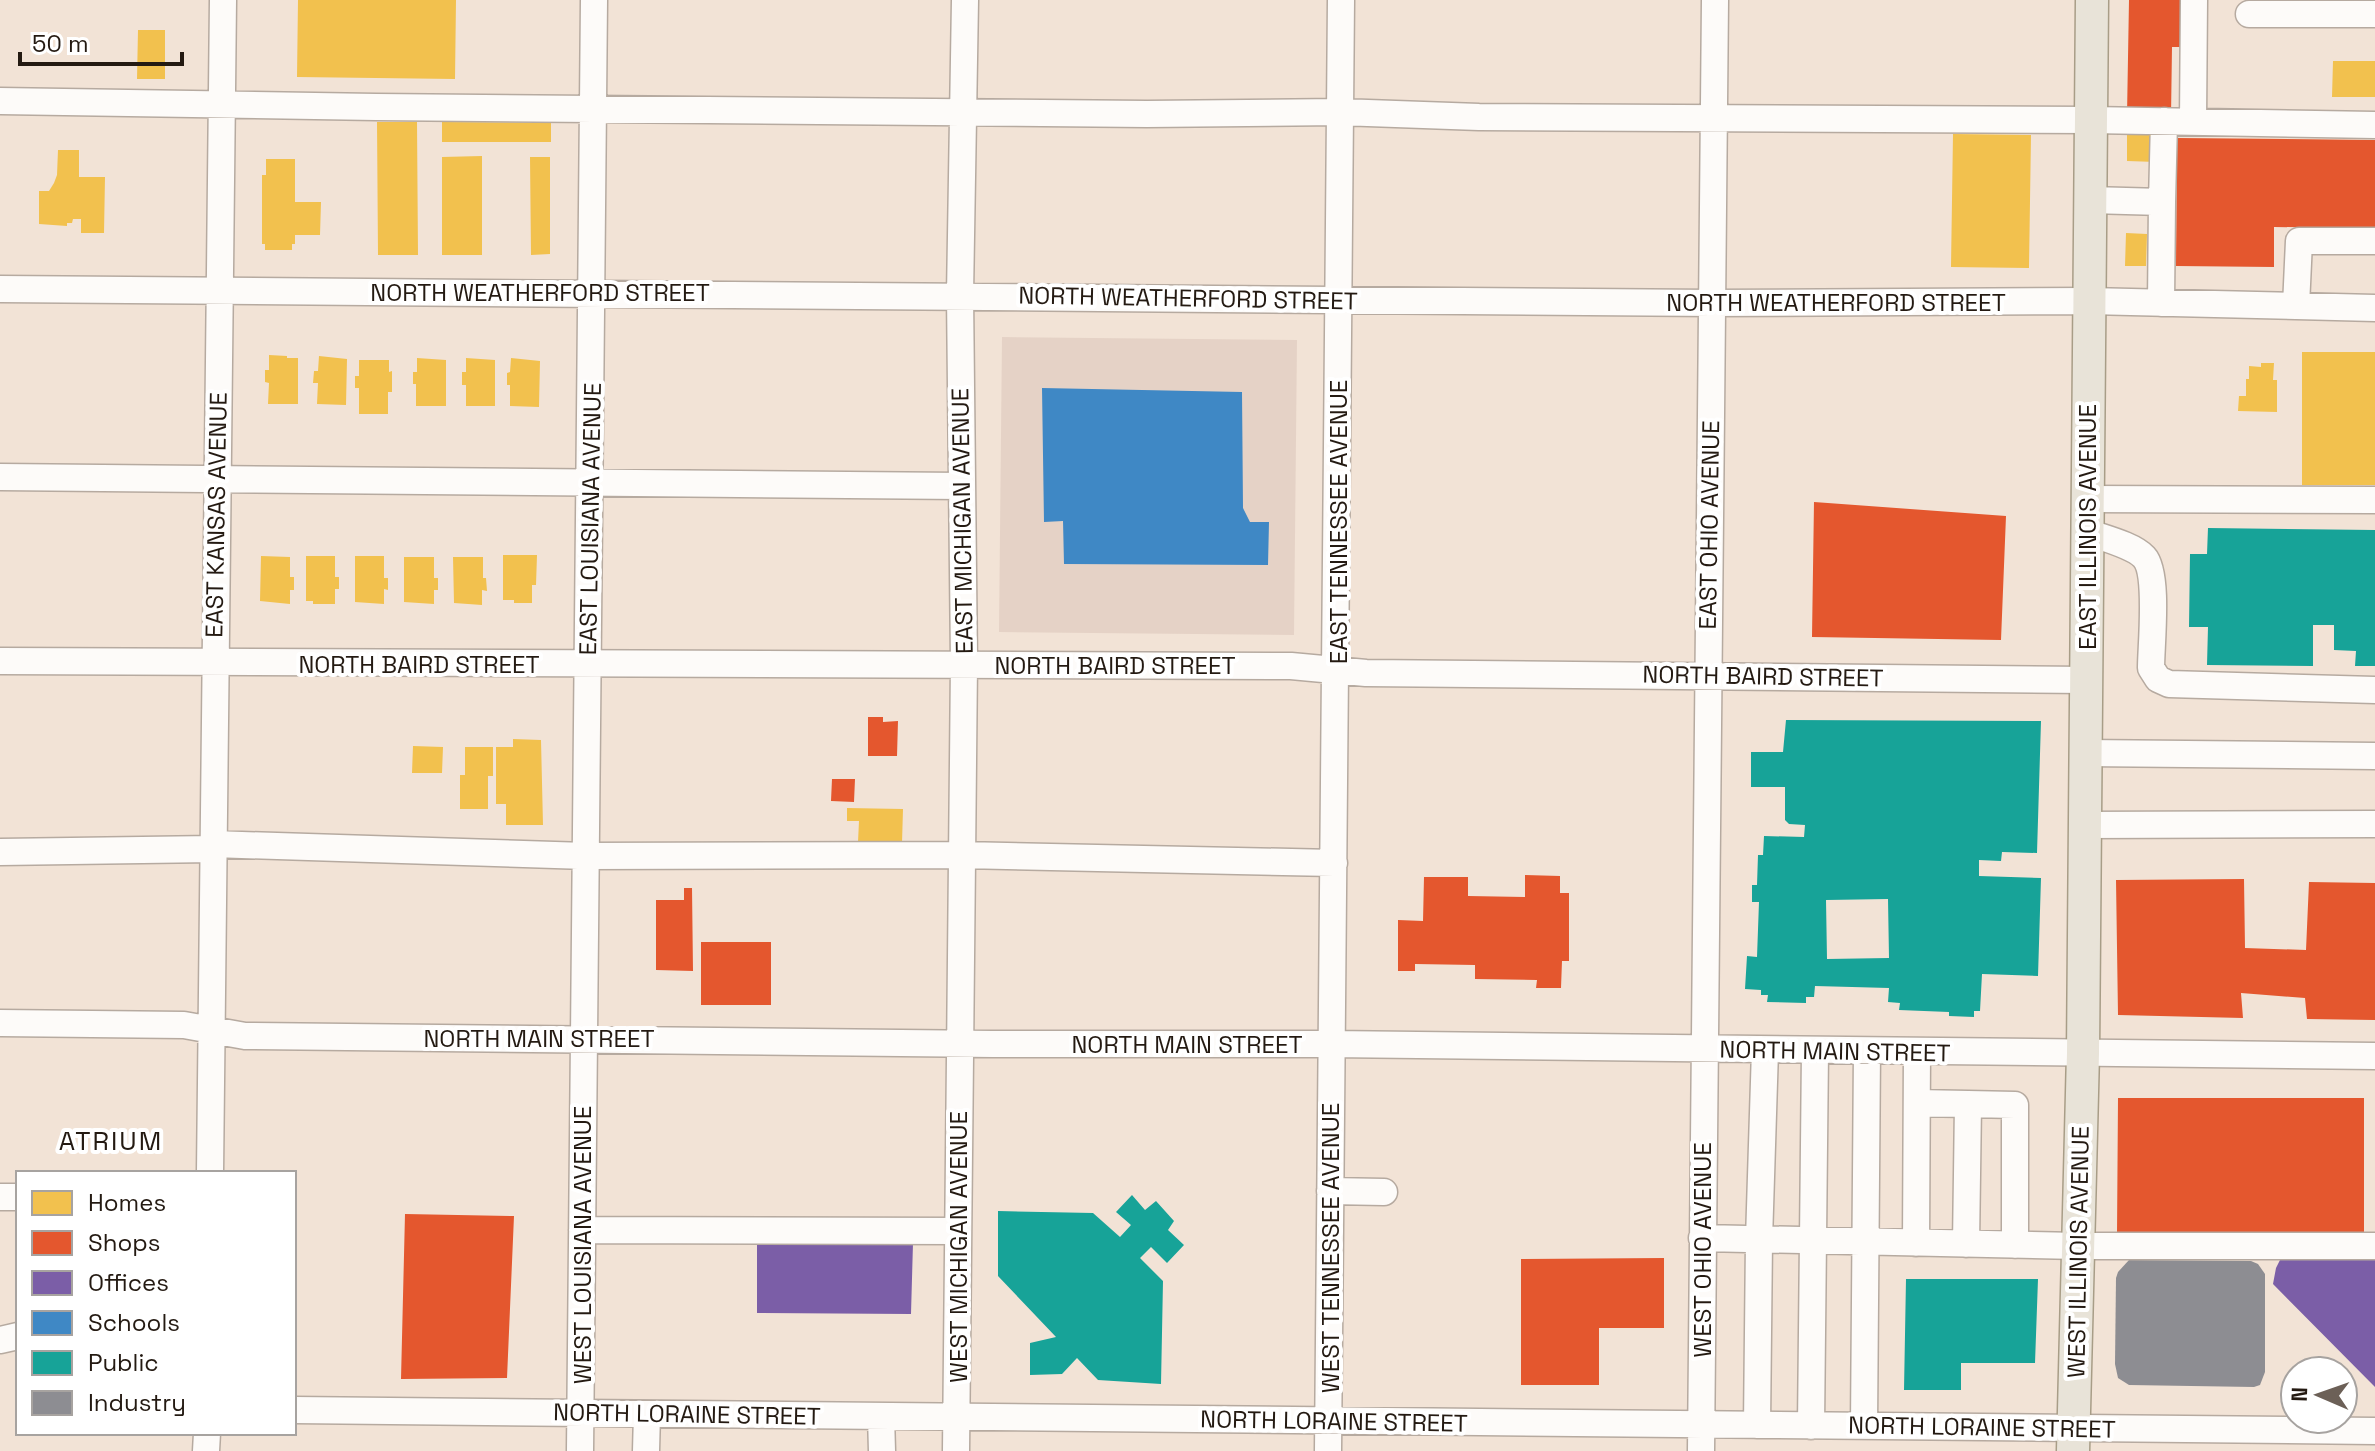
<svg xmlns="http://www.w3.org/2000/svg" width="2375" height="1451" viewBox="0 0 2375 1451" font-family="'Space Grotesk',sans-serif">
  <style>
    .education { fill: #e5d2c6 }
    .homes { fill: #f2c14e }
    .shops { fill: #e4572e }
    .offices { fill: #7b5ea7 }
    .schools { fill: #3f88c5 }
    .public { fill: #17a398; fill-rule: evenodd }
    .industry { fill: #8d8d92 }
    .lines { fill: none; stroke-linecap: round; stroke-linejoin: round }
    .minor-casing { stroke: #b6aaa0; stroke-width: 29 }
    .major-casing { stroke: #a89d87; stroke-width: 35 }
    .minor { stroke: #fdfbf9; stroke-width: 26 }
    .major { stroke: #e8e3d8; stroke-width: 32 }
    .labels { text-anchor: middle; dominant-baseline: central; stroke-width: 8; stroke-linejoin: round; paint-order: stroke }
    .street-label { font-size: 24px; fill: #241a12; stroke: #fff }
    .neighbourhood-label { font-size: 26px; letter-spacing: 2px; fill: #241a12; stroke: #fff }
  </style>
  <rect width="100%" height="100%" fill="#f2e3d6"/>
  <path class="education" d="M1002,337L1297,340L1294,635L999,632Z"/>
  <path class="homes" d="M298,0H456L455,79L297,77Z
    M138,30H165V79H137Z
    M2333,61H2375V97H2332Z
    M377,122H417L418,255H378Z
    M442,122L551,123V142H442Z
    M1953,134L2031,135L2029,268L1951,267Z
    M2127,134H2156V162L2127,161Z
    M58,150H79V177H105L104,233H81V219H73L72,223H67V226L39,224V191H49L54,183L57,175Z
    M482,156V255H442V157Z
    M530,157H550V254L531,255Z
    M266,159H295V202H321L320,235H295V244H292V250H265V244H262V175H266Z
    M2126,233L2147,234L2146,266H2125Z
    M2302,352H2375V485H2302Z
    M269,355L287,356V358H298V404H268L269,383L265,382V370H269Z
    M319,356L347,359L346,405L317,404L318,383H313L314,371H318Z
    M417,358L446,360V406H416V384H413V372H417Z
    M466,358L495,360V406H466V385H462V372H466Z
    M511,358L540,361L539,407L510,406V385H507V373L510,372Z
    M359,360H389V372L392,371V392H388V414H359V388H355V376H359Z
    M2261,363H2274L2273,380H2277V412L2238,411L2239,396H2246V379H2249V366L2261,367Z
    M503,555H537L536,585H532V603H514V600H503Z
    M261,556L290,557V577H294V590H290V604L260,601Z
    M306,556H335V577H339V589H335V604H313V601H306Z
    M355,556H384V578H388V590L384,589V604L355,602Z
    M404,557H434V578H438V590H434V604L404,602Z
    M453,557H483V578H486L487,591L482,590V605L454,603Z
    M513,739L541,740L543,825H506V804H496V747H513Z
    M413,746L443,747L442,773H412Z
    M465,747H493V776H488V809H460V775H465Z
    M847,808L903,809L902,843L858,842L859,821H847Z"/>
  <path class="shops" d="M2129,0H2182V47H2172L2171,116L2127,115Z
    M2177,138L2375,140V228L2274,227V267L2176,266Z
    M1814,502L2006,516L2001,640L1812,637Z
    M868,717H883V722L898,721L897,756H868Z
    M832,779H855L854,802L831,801Z
    M1525,875L1560,876V893H1569V961H1562L1561,988H1536L1537,980L1475,979V965L1415,964V971H1398V920L1423,921L1424,877H1468V896L1525,897Z
    M2244,879L2245,948L2306,950L2309,882L2375,883V1020L2307,1019L2305,998L2241,993L2243,1018L2118,1015L2116,880Z
    M684,888H692L693,971L656,970V900H684Z
    M701,942H771V1005H701Z
    M2118,1098H2364V1235L2117,1234Z
    M405,1214L514,1216L507,1378L401,1379Z
    M1664,1258V1328H1599V1385H1521V1259Z"/>
  <path class="offices" d="M913,1243L911,1314L757,1313V1244Z
    M2290,1256L2375,1257V1387L2273,1284L2276,1268L2280,1260Z"/>
  <path class="schools" d="M1042,388L1242,392L1243,508L1250,522H1269L1268,565L1064,564L1063,521L1044,522Z"/>
  <path class="public" d="M2208,528L2375,530V666H2355L2356,651L2334,650V625H2313V666L2207,665L2208,627H2189L2190,554H2207Z
    M1786,720L2041,721L2037,853L2002,852L2001,861L1979,860V876L2041,878L2038,976L1982,974L1980,1011H1974V1017L1949,1016V1012L1899,1010L1900,1003L1888,1002L1889,988L1815,986L1814,997H1806V1003L1767,1002L1768,995H1761V990L1745,989L1747,956L1757,957L1759,902H1752V885H1757L1758,855H1763L1764,836L1804,837L1805,825L1789,824L1785,820V787H1751V752H1783ZM1888,899L1889,958L1827,959L1826,900Z
    M1132,1195L1145,1210L1156,1201L1174,1221L1168,1230L1184,1245L1167,1263L1151,1247L1140,1258L1163,1281L1161,1384L1098,1380L1077,1358L1062,1374L1030,1375V1343L1056,1337L998,1276V1211L1093,1213L1120,1237L1131,1225L1116,1212Z
    M1906,1279H2038L2035,1363H1961V1390H1904Z"/>
  <path class="industry" d="M2129,1260L2251,1261L2258,1264L2265,1274V1372L2260,1385L2254,1387L2129,1385L2118,1378L2115,1364L2116,1278L2118,1272Z"/>
  <g class="lines">
    <g class="minor-casing">
      <path id="minor" d="M2249,14H2375
        M0,101L376,107L1147,114L1340,112L1479,117L2091,120L2375,125
        M2193,121L2194,0
        M2090,200L2162,202L2161,303
        M2162,202L2164,121
        M0,289L1712,303L2089,301L2375,308
        M2296,306L2299,241H2375
        M0,477L962,486
        M2087,499L2375,500
        M2087,532C2103,538 2133,545 2144,557C2159,573 2151,645 2151,668L2158,679L2169,684L2375,690
        M0,661L1291,666L1366,673L2086,680
        M2085,753L2375,756
        M2085,825L2375,824
        M213,844L586,856L962,855L1334,863
        M0,852L213,849
        M0,1023L184,1025L245,1036L993,1044H1331L2375,1056
        M1917,1103L1968,1104L1966,1244
        M1968,1104L2015,1105V1245
        M210,1173L223,0
        M1330,1191L1384,1192
        M0,1197H18
        M582,1230L958,1231
        M1702,1238L2078,1246H2375
        M1916,1243L1917,1052
        M0,1340L18,1336
        M294,1410L2375,1431
        M881,1416L882,1451
        M1757,1425L1759,1240L1765,1050
        M1811,1426L1815,1051
        M1864,1426L1867,1051
        M206,1451L207,1433
        M580,1451L594,0
        M646,1451L647,1414
        M956,1451L964,663L960,295L965,0
        M1328,1451L1341,0
        M1701,1451L1715,0"/>
    </g>
    <g class="major-casing">
      <path id="major" d="M2073,1451L2083,1053L2092,0"/>
    </g>
    <use href="#minor" class="minor"/>
    <use href="#major" class="major"/>
  </g>
  <g class="labels">
    <g class="street-label">
      <text x="540" y="292">NORTH WEATHERFORD STREET</text>
      <text transform="translate(1188 298) rotate(1)">NORTH WEATHERFORD STREET</text>
      <text x="1836" y="302">NORTH WEATHERFORD STREET</text>
      <text transform="translate(216 515) rotate(-89)">EAST KANSAS AVENUE</text>
      <text transform="translate(590 519) rotate(-89)">EAST LOUISIANA AVENUE</text>
      <text transform="translate(962 521) rotate(-91)">EAST MICHIGAN AVENUE</text>
      <text transform="translate(1338 522) rotate(-90)">EAST TENNESSEE AVENUE</text>
      <text transform="translate(1709 525) rotate(-89)">EAST OHIO AVENUE</text>
      <text transform="translate(2087 527) rotate(-90)">EAST ILLINOIS AVENUE</text>
      <text x="419" y="664">NORTH BAIRD STREET</text>
      <text x="1115" y="665">NORTH BAIRD STREET</text>
      <text transform="translate(1763 676) rotate(1)">NORTH BAIRD STREET</text>
      <text x="539" y="1038">NORTH MAIN STREET</text>
      <text x="1187" y="1044">NORTH MAIN STREET</text>
      <text transform="translate(1835 1051) rotate(1)">NORTH MAIN STREET</text>
      <text transform="translate(582 1245) rotate(-90)">WEST LOUISIANA AVENUE</text>
      <text transform="translate(958 1247) rotate(-90)">WEST MICHIGAN AVENUE</text>
      <text transform="translate(1330 1248) rotate(-90)">WEST TENNESSEE AVENUE</text>
      <text transform="translate(1702 1250) rotate(-90)">WEST OHIO AVENUE</text>
      <text transform="translate(2078 1252) rotate(-89)">WEST ILLINOIS AVENUE</text>
      <text transform="translate(687 1414) rotate(1)">NORTH LORAINE STREET</text>
      <text transform="translate(1334 1421) rotate(1)">NORTH LORAINE STREET</text>
      <text transform="translate(1982 1427) rotate(1)">NORTH LORAINE STREET</text>
    </g>
    <g class="neighbourhood-label">
      <text x="111" y="1141">ATRIUM</text>
    </g>
  </g>
  <rect x="16" y="1171" width="280" height="264" fill="#ffffff" stroke="#a7a3a0" stroke-width="2"/>
  <rect x="32" y="1191" width="40" height="24" fill="#f2c14e" stroke="#a7a3a0" stroke-width="2"/>
  <text x="88" y="1211" font-size="24" fill="#241a12">Homes</text>
  <rect x="32" y="1231" width="40" height="24" fill="#e4572e" stroke="#a7a3a0" stroke-width="2"/>
  <text x="88" y="1251" font-size="24" fill="#241a12">Shops</text>
  <rect x="32" y="1271" width="40" height="24" fill="#7b5ea7" stroke="#a7a3a0" stroke-width="2"/>
  <text x="88" y="1291" font-size="24" fill="#241a12">Offices</text>
  <rect x="32" y="1311" width="40" height="24" fill="#3f88c5" stroke="#a7a3a0" stroke-width="2"/>
  <text x="88" y="1331" font-size="24" fill="#241a12">Schools</text>
  <rect x="32" y="1351" width="40" height="24" fill="#17a398" stroke="#a7a3a0" stroke-width="2"/>
  <text x="88" y="1371" font-size="24" fill="#241a12">Public</text>
  <rect x="32" y="1391" width="40" height="24" fill="#8d8d92" stroke="#a7a3a0" stroke-width="2"/>
  <text x="88" y="1411" font-size="24" fill="#241a12">Industry</text>
  <g transform="translate(2319 1395) rotate(272)"><circle r="38" fill="#ffffff" stroke="#a7a3a0" stroke-width="2"/>
  <path d="M0-6L14 30L0 20L-14 30Z" fill="#6c6057"/>
  <text y="-12" font-size="22" font-weight="bold" text-anchor="middle" fill="#241a12">N</text>
  </g>
  <path d="M20 52v12h162v-12" fill="none" stroke="#241a12" stroke-width="4"/>
  <text x="32" y="52" font-size="24" fill="#241a12" stroke="#ffffff" stroke-width="6" paint-order="stroke">50 m</text>
</svg>
